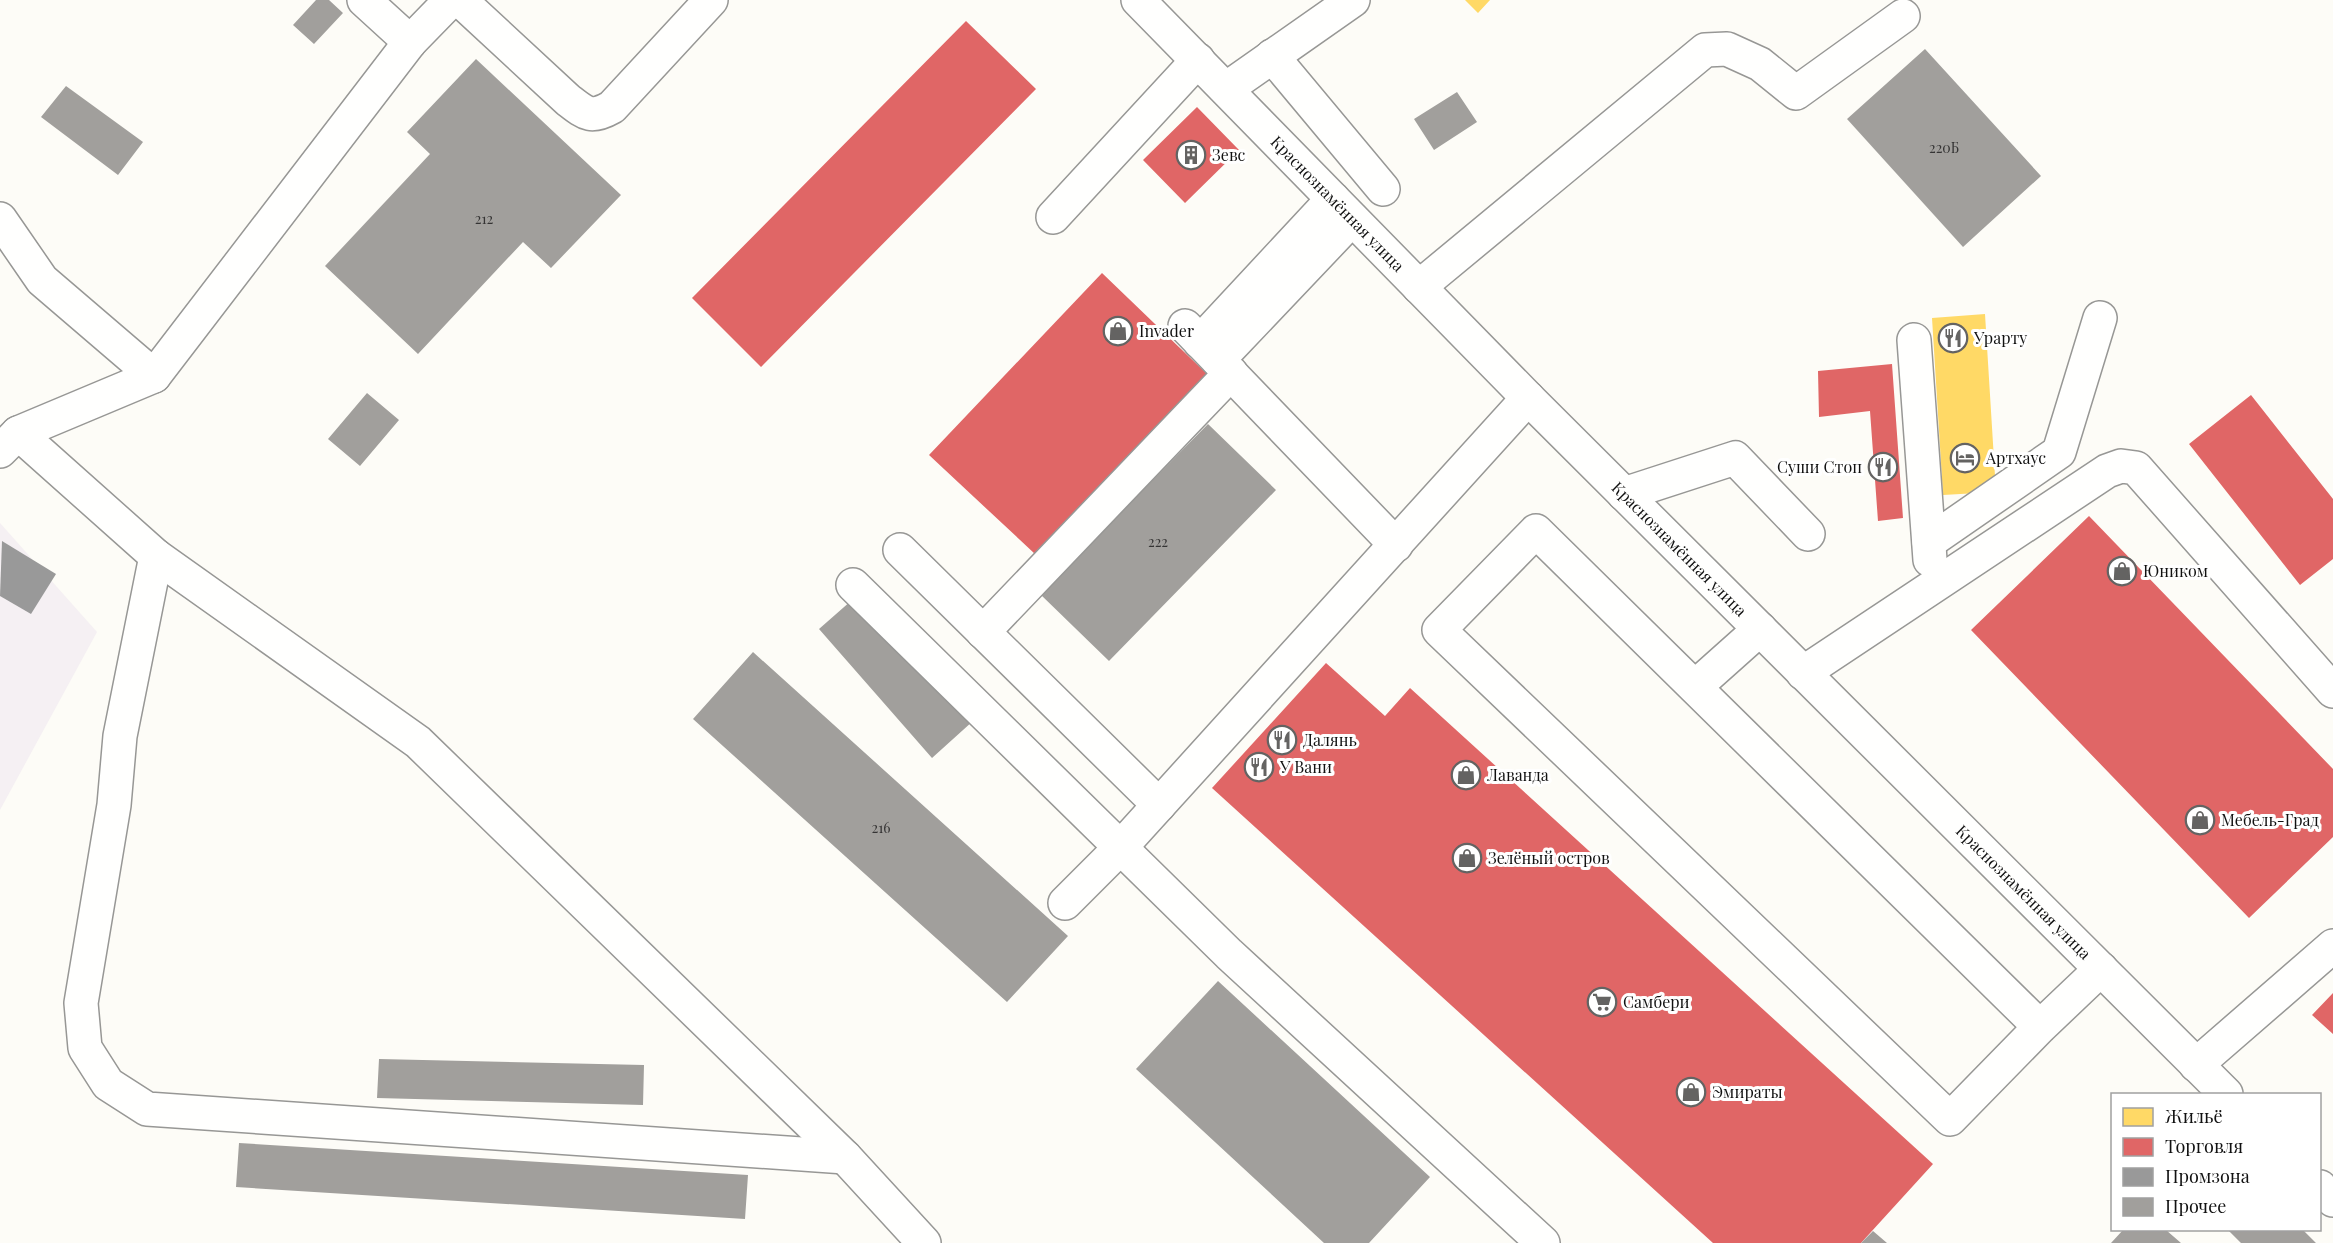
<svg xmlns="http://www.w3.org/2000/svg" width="2333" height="1243" viewBox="0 0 2333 1243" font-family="'Playfair Display',serif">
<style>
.industrial{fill:#f5f0f3}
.homes{fill:#ffd966}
.shops{fill:#e06666}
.industry{fill:#999}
.building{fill:#a19f9c}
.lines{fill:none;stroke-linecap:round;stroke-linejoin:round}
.minor-casing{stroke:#979795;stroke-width:36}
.minor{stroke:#fffffe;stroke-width:33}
.labels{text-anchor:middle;stroke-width:6;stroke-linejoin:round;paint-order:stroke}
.number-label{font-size:14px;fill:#353434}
.poi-label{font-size:16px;fill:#111;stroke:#fff;text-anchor:start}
.street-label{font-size:16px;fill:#111;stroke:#fff}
</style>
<rect width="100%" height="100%" fill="#fdfcf7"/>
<!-- industrial -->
<path class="industrial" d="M0 523 97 632 0 810Z"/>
<!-- homes -->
<path class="homes" d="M1465 0H1490L1478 13Z
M1985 314 1996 492 1943 495 1932 318Z"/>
<!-- shops -->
<path class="shops" d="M966 21 1036 89 761 367 692 298Z
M1197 107 1239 150 1185 203 1143 160Z
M1102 273 1207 374 1035 554 929 455Z
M1892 364 1903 518 1878 521 1870 411 1819 417 1818 371Z
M2251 395 2333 499V559L2300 585 2189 444Z
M2089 516 2333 769V837L2249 918 1971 630Z
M1326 663 1385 716 1410 688 1933 1164 1861 1243H1713L1212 788Z
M2333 993V1034L2312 1015Z"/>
<!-- industry -->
<path class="industry" d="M2 541 56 574 31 614 0 596Z"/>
<!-- building -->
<path class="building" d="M316 0H329L343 13 314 44 293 25Z
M1925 49 2041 176 1963 247 1847 119Z
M476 59 621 195 551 268 523 242 418 354 325 266 430 154 407 132Z
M66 86 143 142 118 175 41 117Z
M1457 92 1477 122 1434 150 1414 119Z
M367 393 399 420 360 466 328 439Z
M1208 424 1276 490 1109 661 1040 594Z
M860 593 973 721 932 758 819 629Z
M753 652 1068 936 1007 1002 693 719Z
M1218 981 1430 1177 1369 1243H1324L1136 1069Z
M379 1059 644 1065 643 1105 377 1098Z
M239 1143 748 1175 745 1219 236 1187Z
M2123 1230H2166L2181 1243H2111Z
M2228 1230H2303L2316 1243H2241Z
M1873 1231 1887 1243H1861Z"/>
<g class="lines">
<!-- minor casing -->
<g class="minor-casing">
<g id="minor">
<path d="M364 0 410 42"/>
<path d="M460 0 568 100C586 114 591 119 612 107L711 0"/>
<path id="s1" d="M1138 0 1528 398 2226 1094"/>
<path d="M1272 56 1383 189"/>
<path d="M1226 89 1353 0"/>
<path d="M1053 217 1198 60"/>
<path d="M0 219 42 280 154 376"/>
<path d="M1419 287 1705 50 1727 49 1760 64 1796 93 1903 16"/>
<path d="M1185 326 1396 545"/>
<path d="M1914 340 1930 560"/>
<path d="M1200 342 1333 199"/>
<path d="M1218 360 1352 219"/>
<path d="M18 433 156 556 120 736 114 805 81 1003 85 1048 108 1084 147 1109 845 1157"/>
<path d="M0 451 18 433 154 376 410 42 451 0"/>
<path d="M1624 494 1735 458 1808 534"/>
<path d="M1929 542 2059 452 2100 318"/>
<path d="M900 550 1159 805"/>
<path d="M156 556 418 742 845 1157 924 1243"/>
<path d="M853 585 1229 954 1543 1243"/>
<path d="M983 632 1231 373"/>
<path d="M1803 673 2107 471 2121 466 2136 468 2333 691"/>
<path d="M1695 687 1760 629"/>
<path d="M1065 903 1120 848 1528 398"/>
<path d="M2040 1027 1536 531 1439 630 1950 1119 2040 1027 2101 969"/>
<path d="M2196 1065 2333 946"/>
<path d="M2320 1187 2333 1200"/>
</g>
</g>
<!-- minor -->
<use href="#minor" class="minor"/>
</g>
<!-- icons -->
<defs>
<g id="building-ring" transform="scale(1.5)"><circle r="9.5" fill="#fff" stroke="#646362" stroke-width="1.5"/><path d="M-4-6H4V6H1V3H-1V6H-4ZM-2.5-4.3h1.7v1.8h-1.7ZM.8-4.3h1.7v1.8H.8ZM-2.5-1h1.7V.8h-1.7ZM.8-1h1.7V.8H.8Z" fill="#646362"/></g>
<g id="shop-ring" transform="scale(1.5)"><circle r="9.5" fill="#fff" stroke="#646362" stroke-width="1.5"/><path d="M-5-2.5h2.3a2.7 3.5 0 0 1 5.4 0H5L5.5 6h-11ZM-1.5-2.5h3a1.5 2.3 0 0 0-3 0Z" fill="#646362"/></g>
<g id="restaurant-ring" transform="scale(1.5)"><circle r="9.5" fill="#fff" stroke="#646362" stroke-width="1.5"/><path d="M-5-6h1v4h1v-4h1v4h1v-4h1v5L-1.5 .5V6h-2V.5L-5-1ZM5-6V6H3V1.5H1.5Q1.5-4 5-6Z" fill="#646362"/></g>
<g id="hotel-ring" transform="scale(1.5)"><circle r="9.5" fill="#fff" stroke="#646362" stroke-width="1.5"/><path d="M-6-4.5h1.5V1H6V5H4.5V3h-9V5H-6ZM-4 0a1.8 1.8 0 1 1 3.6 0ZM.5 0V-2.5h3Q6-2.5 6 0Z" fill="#646362"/></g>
<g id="supermarket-ring" transform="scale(1.5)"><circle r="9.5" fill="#fff" stroke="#646362" stroke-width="1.5"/><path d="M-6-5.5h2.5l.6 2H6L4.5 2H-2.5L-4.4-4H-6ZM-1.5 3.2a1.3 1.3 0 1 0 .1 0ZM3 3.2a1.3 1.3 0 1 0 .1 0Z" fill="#646362"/></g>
</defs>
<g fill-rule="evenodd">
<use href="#building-ring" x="1191" y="155"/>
<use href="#shop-ring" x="1118" y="331"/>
<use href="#restaurant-ring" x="1953" y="338"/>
<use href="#hotel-ring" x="1965" y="458"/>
<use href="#restaurant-ring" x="1883" y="467"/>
<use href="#shop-ring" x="2122" y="571"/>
<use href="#restaurant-ring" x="1282" y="740"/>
<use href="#restaurant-ring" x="1259" y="767"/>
<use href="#shop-ring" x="1466" y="775"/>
<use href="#shop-ring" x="2200" y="820"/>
<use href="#shop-ring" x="1467" y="858"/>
<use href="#supermarket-ring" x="1602" y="1002"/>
<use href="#shop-ring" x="1691" y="1092"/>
</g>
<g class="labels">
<!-- number labels -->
<g class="number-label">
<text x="1944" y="153">220Б</text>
<text x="484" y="224">212</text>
<text x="1158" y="547">222</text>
<text x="881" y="833">216</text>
</g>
<!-- poi labels -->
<g class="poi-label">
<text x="1212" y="161">Зевс</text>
<text x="1139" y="337">Invader</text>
<text x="1974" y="344">Урарту</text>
<text x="1986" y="464">Артхаус</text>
<text x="1862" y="473" text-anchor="end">Суши Стоп</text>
<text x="2143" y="577">Юником</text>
<text x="1303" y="746">Далянь</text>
<text x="1280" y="773">У Вани</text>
<text x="1487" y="781">Лаванда</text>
<text x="2221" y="826">Мебель-Град</text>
<text x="1488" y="864">Зелёный остров</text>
<text x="1623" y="1008">Самбери</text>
<text x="1712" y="1098">Эмираты</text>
</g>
<!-- street labels -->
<g class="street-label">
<text dy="6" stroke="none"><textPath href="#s1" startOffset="285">Краснознамённая улица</textPath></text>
<text dy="6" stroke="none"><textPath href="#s1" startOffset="771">Краснознамённая улица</textPath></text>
<text dy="6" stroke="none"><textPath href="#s1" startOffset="1257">Краснознамённая улица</textPath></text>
</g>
</g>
<!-- legend -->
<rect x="2111" y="1093" width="210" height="138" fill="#ffffff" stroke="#a0a0a0" stroke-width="1.5"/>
<rect x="2123" y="1108" width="30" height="18" fill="#ffd966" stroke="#a0a0a0" stroke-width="1.5"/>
<text x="2165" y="1123" font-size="18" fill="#111111">Жильё</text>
<rect x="2123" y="1138" width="30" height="18" fill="#e06666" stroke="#a0a0a0" stroke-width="1.5"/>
<text x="2165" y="1153" font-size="18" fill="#111111">Торговля</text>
<rect x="2123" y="1168" width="30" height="18" fill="#999999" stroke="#a0a0a0" stroke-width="1.5"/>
<text x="2165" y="1183" font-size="18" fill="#111111">Промзона</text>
<rect x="2123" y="1198" width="30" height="18" fill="#a19f9c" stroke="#a0a0a0" stroke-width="1.5"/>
<text x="2165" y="1213" font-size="18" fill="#111111">Прочее</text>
</svg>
